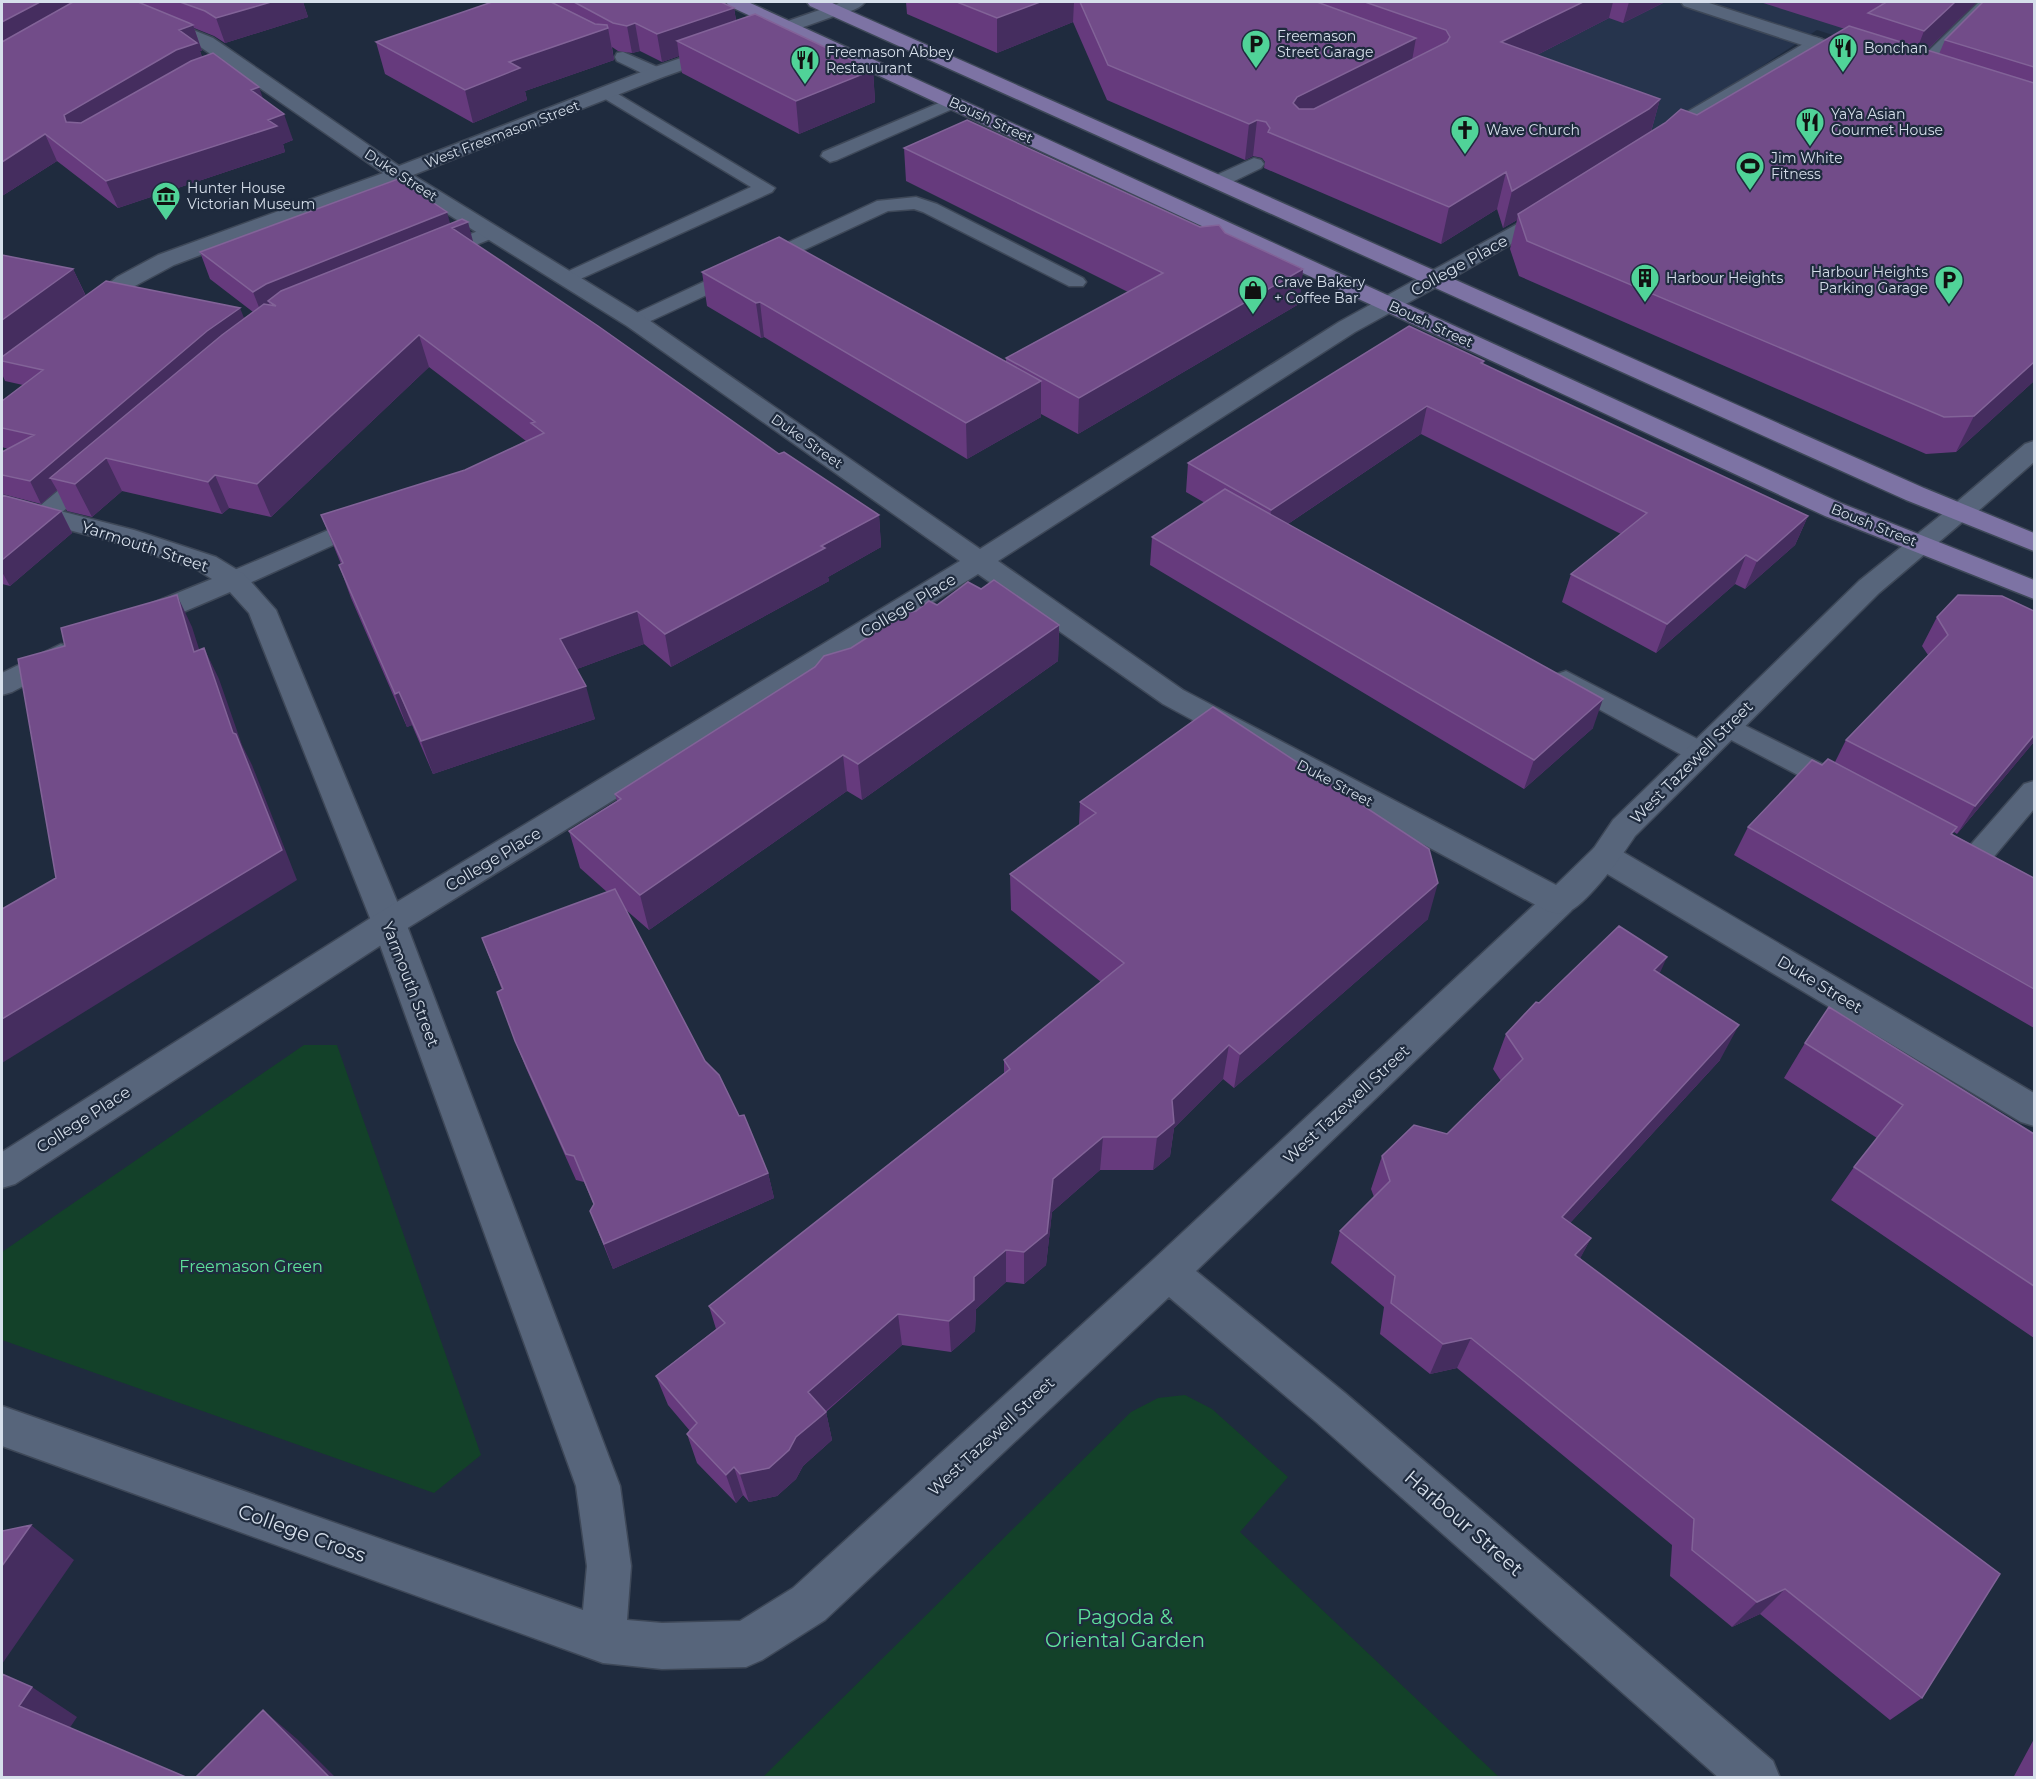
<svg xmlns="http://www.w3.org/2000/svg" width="2036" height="1779" viewBox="0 0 2036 1779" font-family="Montserrat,sans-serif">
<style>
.built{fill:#26344d}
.green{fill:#134129}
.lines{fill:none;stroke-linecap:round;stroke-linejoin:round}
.lane-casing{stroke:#3e4858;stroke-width:3}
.street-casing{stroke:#3e4858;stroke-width:3}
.secondary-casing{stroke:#3e4858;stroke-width:3}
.primary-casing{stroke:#3e4858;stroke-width:3}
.lane{fill:#57657b;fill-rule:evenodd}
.street{fill:#57657b;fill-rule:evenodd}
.secondary{fill:#57657b;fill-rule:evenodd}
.primary{fill:#7d73a4;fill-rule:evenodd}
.wall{fill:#663a7d}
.shaded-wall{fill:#452d5f}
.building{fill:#724c89;stroke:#826398;stroke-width:1.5}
.labels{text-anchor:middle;stroke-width:4.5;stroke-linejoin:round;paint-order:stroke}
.far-poi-label{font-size:14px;fill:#d6dfeb;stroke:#1f2b3e;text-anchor:start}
.far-street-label{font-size:14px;fill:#d6dfeb;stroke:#1f2b3e}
.street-label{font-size:16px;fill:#d6dfeb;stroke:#1f2b3e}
.park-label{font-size:16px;fill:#5fe19b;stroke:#1f2b3e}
.near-street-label{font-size:20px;fill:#d6dfeb;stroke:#1f2b3e}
.near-park-label{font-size:20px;fill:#5fe19b;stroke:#1f2b3e}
</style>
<rect width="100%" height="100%" fill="#1f2b3e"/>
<!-- built -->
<path class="built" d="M1462 2H1970L1911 60 1817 30 1653 138Z"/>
<!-- green -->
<path class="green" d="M304 1045H337L481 1455 434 1493 2 1340V1252Z
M1185 1395 1212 1409 1288 1477 1240 1532 1499 1777H763L1131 1412 1158 1398Z"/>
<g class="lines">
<!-- lane casing -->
<g class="lane-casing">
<path id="lane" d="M623 52 662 69 665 73 662 77H650L617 61 615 57 617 53Z
M608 88 775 188 772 192 567 285 560 283 557 279 560 275 751 187 602 97 599 93Z
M953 97 962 102 959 106 837 160 830 162 821 156 823 152Z
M916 197 937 204 1083 278 1086 282 1083 286H1069L923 212 914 209 888 211 642 325H628L624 321 628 317 877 201Z
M491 226 498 228 501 232 498 236 441 259H427L424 255 427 251Z
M92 467 100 469 104 474 100 479 53 520 44 522 35 520 32 515 35 510 84 469Z
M366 514 375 516 378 521 375 526 243 586 234 588 225 586 221 580 225 574Z
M1566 671 1711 746 1715 753 1711 760 1701 763 1691 760 1557 686 1553 680 1557 674Z
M1728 717 1852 779 1856 786 1852 793 1842 796 1832 793 1718 733 1714 726 1718 719Z
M2034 781V809L1986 866 1976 869 1966 866 1961 858 1966 850 2024 784Z"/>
</g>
<!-- street casing -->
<g class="street-casing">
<path id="street" d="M841 2H865C858 11 838 16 828 14L825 10Z
M1979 2H1998L1922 79H1908L1906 75 1908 71Z
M1815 37 1822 39 1824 43 1822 47 1677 134 1666 144H1652L1649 140 1663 126Z
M1254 158 1261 160 1264 164 1261 168 1224 186H1210L1207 182 1210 178Z
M397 168 404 170 407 174 404 178 174 265 133 287 93 317H77L73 312 117 277 158 255Z
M1552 205 1560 206 1563 211 1560 216 1442 284H1426L1423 279 1426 274Z
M2034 441V462L1969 519 1960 521 1951 519 1947 513 1951 507 2025 444Z
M2 496 134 530 216 557 244 574 276 610 406 923 620 1486 631 1566 627 1620 662 1623 740 1621 793 1588 1154 1259 1547 893 1559 889 1571 893 1576 902 1571 911 1196 1271 1345 1393 1773 1761 1780 1778H1719L1315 1421 1169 1297 825 1620 762 1660 746 1667 662 1669 603 1663 2 1446V1406L583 1610 587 1566 576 1486 372 923 249 613 230 592 148 627 138 629 128 627 124 620 128 613 212 579 196 569 114 542 2 512Z
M61 644 71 647 75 654 71 661 12 692 2 695V673Z
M1605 845 1616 848 2034 1093V1126L2021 1122 1594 866 1589 857 1594 848Z"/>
</g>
<!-- secondary casing -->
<g class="secondary-casing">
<path id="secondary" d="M1681 2H1706L1868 54 1870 58 1861 64 1854 62 1684 6Z
M834 5 843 10 840 14 663 77 413 175 643 316 980 549 1339 322 1426 274H1442L1445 279 1442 284 1355 332 998 561 1183 690 1556 885 1594 848 1613 820 1859 581 1951 507 1960 505 1969 507 1973 513 1879 593 1635 836C1622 856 1590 900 1570 911 1562 916 1555 913 1547 911L1163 704 978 574 401 932 15 1184 2 1188V1152L377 914 960 561 627 326 390 178 199 46 149 25 146 21 149 17H161L213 38 399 166 649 69Z"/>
</g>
<!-- primary casing -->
<g class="primary-casing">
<path id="primary" d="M726 2H748L1843 504 2034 580V599L1825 516 729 6Z
M807 2H830L1924 488 2034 533V551L1906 500 810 6Z"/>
</g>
<!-- lane -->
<use href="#lane" class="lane"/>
<!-- street -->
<use href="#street" class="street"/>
<!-- secondary -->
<use href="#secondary" class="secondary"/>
<!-- primary -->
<use href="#primary" class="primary"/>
</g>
<!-- wall -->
<path class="wall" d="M69 2 70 3 73 2H303L308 17 225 43 214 36 194 28 202 51H200L202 57 263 99 293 140 283 144 285 152 118 208 57 161 2 196Z
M492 2H727L723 3 734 8 736 20 873 70 875 102 799 134 682 73 679 56 662 62 640 51 632 53 618 51 612 47 614 60 525 91 527 100 473 123 385 74 376 42Z
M906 2H1665L1623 23 1609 18 1537 55 1660 99 1651 132 1697 115 1845 29 1760 2H1977L1927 50 1939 54 1945 40 2034 2V381L1956 452 1926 454 1519 276 1510 249 1517 220 1503 228 1497 209 1441 244 1264 168 1265 162 1262 158 1253 156 1245 160 1107 100 1073 22 997 53 907 14Z
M904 148 1225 233 1303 269 1299 304 1078 434 1041 414V417L967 459 764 337 761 338 707 306 702 272 1006 361V358L1128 292 906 181Z
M450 224 473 242 779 454 879 515 881 547 828 577 829 581 671 667 644 644 577 669 595 719 433 774 412 725 407 727 351 598 339 565 341 564 321 515 465 470 526 441 429 367 271 517 229 508 222 514 122 491 92 517 67 511 57 490 41 504 2 494V452L8 449 2 447V401L23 385 5 381 2 374V255L73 269 86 296 244 318 253 312 210 279 200 252Z
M1484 361 1483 365 1808 516 1795 545 1745 589 1735 584 1656 653 1562 602 1571 574 1621 534 1421 434 1288 524 1593 728 1524 789 1150 565 1152 537 1205 503 1186 492 1188 463Z
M2 495 61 511 72 533 10 586 2 584Z
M981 589 1059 625 1058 661 862 800 847 791 649 930 626 910 705 1061 768 1173 774 1198 613 1269 590 1211 594 1205 584 1182 576 1180 526 1068 515 1041 502 990 482 938 607 892 580 868 569 831 617 801 615 794 851 648 937 605Z
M2034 611V744L2033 743 1957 834 1954 832 1952 834 2034 878V1028L1734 855 1748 827 1835 762 1846 740 1928 655 1922 646 1937 617Z
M1080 802 1428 919 1234 1088 1223 1079 1174 1128 1170 1156 1153 1170H1100L1052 1212 1046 1265 1024 1284 1006 1282 976 1309 975 1331 951 1352 902 1345 826 1412 832 1440 803 1466 796 1479 777 1496 749 1502 743 1495 736 1503 697 1463 687 1434 690 1431 668 1405 656 1376 716 1329 709 1306 1004 1073V1060L1101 982 1011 910 1010 874 1079 825Z
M1659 974 1720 1060 1570 1223 1591 1238 1580 1258 1922 1698 1890 1720 1760 1614 1732 1627 1670 1576 1672 1545 1457 1368 1430 1374 1380 1334 1384 1307 1331 1263 1340 1231 1374 1197 1371 1189 1382 1156 1447 1134 1501 1081 1493 1069 1506 1034 1539 1003Z
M1805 1043 2034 1134V1338L1831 1200 1854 1167 1877 1138 1784 1078Z
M2034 1739V1778H2013Z"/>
<!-- shaded-wall -->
<path class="shaded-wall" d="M40 2H69L74 14 2 54V22Z
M271 2H303L308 17 225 43 216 18Z
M1040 2H1074L1073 22 997 53V18Z
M1583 2H1613L1609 18 1494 77 1501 42Z
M1629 2H1665L1623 23Z
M1955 2H1977L1911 65 1924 31Z
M734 8 738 35 677 41 679 56 662 62 657 34Z
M635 23 640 51 632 53 627 26Z
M193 25 202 51H200L206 68 75 141 64 115 179 30Z
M608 28 614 60 525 91 527 100 473 123 465 90 509 62Z
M1416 38 1410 72 1289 139 1293 103 1297 97Z
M873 70 875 102 799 134 796 101Z
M259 87 268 113 251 90Z
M1660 99 1650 135 1518 214 1517 220 1503 228 1512 191Z
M284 114 293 140 283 144 285 152 118 208 106 181Z
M1257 120 1253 156 1245 160 1249 124Z
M45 134 57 161 2 196V162Z
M1506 172 1497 209 1441 244 1449 207Z
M447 212 454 238 276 306 268 301 273 313 264 320 253 292 266 284Z
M468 222 476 253 452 228Z
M73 269 86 297 2 359V320Z
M1303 269 1299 304 1078 434 1079 398Z
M760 302 764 337 761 338 756 303Z
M240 308 249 330 50 478 57 490 41 504 30 481 207 331Z
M419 335 429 367 271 517 257 484Z
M2034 362V381L1956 452 1974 416Z
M1041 381V417L967 459 966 423Z
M1427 406 1421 434 1267 538 1271 510Z
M106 458 122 491 92 517 75 484Z
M215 475 229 508 222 514 208 482Z
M61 511 72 533 10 586 2 572V560Z
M879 515 881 547 828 577 829 581 671 667 665 634Z
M1808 516 1795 545 1745 589 1757 561Z
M1746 555 1735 584 1656 653 1667 624Z
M177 595 192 627 210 683 194 652Z
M637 611 644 644 569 672 560 639Z
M1059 625 1058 661 862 800 858 764Z
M204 648 219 679 242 745 252 765 297 880 2 1063V1019L233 733Z
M586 686 595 719 433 774 421 741Z
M399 692 412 725 407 727 395 694Z
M1603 699 1593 728 1524 789 1534 760Z
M2034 735V741L2033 743 1957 834 1975 806Z
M843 755 847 791 649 930 640 895Z
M1438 883 1428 919 1234 1088 1240 1054Z
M1667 957 1651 993 1654 970Z
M1739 1025 1720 1060 1546 1249 1562 1217Z
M1229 1045 1223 1079 1174 1128 1170 1156 1153 1170 1157 1137 1172 1100Z
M1103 1137 1100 1170 1052 1212 1046 1265 1024 1284V1252L1053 1179Z
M768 1173 774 1198 613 1269 604 1244Z
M1591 1238 1574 1270 1575 1255Z
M1006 1250V1282L976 1309 975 1331 951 1352 949 1321 974 1277Z
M898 1314 902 1345 821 1415 826 1412 832 1440 803 1466 796 1479 777 1496 749 1502 740 1474 808 1392Z
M1471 1338 1457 1368 1430 1374 1443 1344Z
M734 1467 743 1495 736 1503 726 1475Z
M31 1525 74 1560 2 1664V1566Z
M1785 1589 1760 1614 1732 1627 1757 1602Z
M32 1687 77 1717 65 1735 19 1706Z
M263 1710 297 1739 336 1778H330Z"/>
<!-- building -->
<path class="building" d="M2 2H40L2 22Z
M73 2H138L189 23 193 25 179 30 197 43 176 50 64 115 66 122 81 123 191 61 213 53 259 87 251 90 284 114 268 120 277 126 106 181 45 134 2 162V42Z
M180 2H271L216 18 205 11Z
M492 2H551L595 24 607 25 608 28 509 62 520 68 465 90 376 42Z
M574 2H721L734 8 657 34 635 23 627 26 613 23Z
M957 2H1040L997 18Z
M1080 2H1317L1416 38 1297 97 1293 103 1299 109H1314L1447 42 1450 37 1446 30 1365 2H1583L1501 42 1660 99 1649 109 1512 191 1506 172 1449 207 1268 132 1270 128 1266 122 1257 120 1249 124 1108 65Z
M1879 2H1955L1924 31 1868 13 1885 3Z
M1983 2H2034V67L1945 40Z
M755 14 873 70 796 101 677 41Z
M1849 26 2034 83V362L1974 416 1944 417 1527 241 1518 214 1665 123 1681 109 1697 115Z
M967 120 1200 227 1219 225 1225 233 1303 269 1079 398 1006 358 1163 273 904 148Z
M398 179 447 212 266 284 253 292 200 252Z
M462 219 468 222 452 228 598 326 779 454 784 452 879 515 821 546 825 548 665 634 637 611 560 639 586 686 421 741 399 692 395 694 339 565 343 563 321 515 465 470 544 433 531 423 535 422 419 335 257 484 215 475 208 482 106 458 75 484 50 478 222 335 264 304 276 306 268 301 281 291Z
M779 237 1041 381 966 423 760 302 756 303 702 272Z
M2 255 73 269 2 320Z
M106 281 240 308 207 331 30 481 2 475V452L34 435 2 428V401L43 370 2 361V357Z
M1409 326 1484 361 1481 363 1808 516 1757 561 1746 555 1667 624 1571 574 1647 513 1427 406 1271 510 1188 463Z
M1225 489 1603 699 1534 760 1152 537Z
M2 495 61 511 2 560Z
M994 580 1059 625 858 764 843 755 640 895 569 831 621 799 615 794 815 667 824 656 851 648 887 625 892 616 916 611 929 601 937 605 968 582 981 589Z
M177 595 194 652 204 648 233 733 236 734 282 850 2 1019V909L56 878 18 659 65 646 61 628Z
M1958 595 2002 596 2034 611V735L1975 806 1846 740 1948 635 1937 617Z
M1213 707 1429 849 1438 883 1240 1054 1229 1045 1172 1100 1174 1123 1157 1137H1103L1053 1179 1047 1233 1024 1252 1006 1250 974 1277V1300L949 1321 898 1314 808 1392 826 1412 796 1437 789 1450 769 1468 740 1474 734 1467 726 1475 687 1434 697 1423 656 1376 725 1323 709 1306 1010 1069 1004 1060 1124 963 1010 874 1096 813 1080 802Z
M1828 759 1957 827 1951 834 2034 878V989L1748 827 1812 760 1822 765Z
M615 889 705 1061 719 1075 739 1116 744 1115 768 1173 604 1244 590 1211 594 1204 574 1156 566 1154 515 1041 497 992 503 989 482 938Z
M1619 926 1667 957 1654 970 1739 1025 1562 1217 1591 1238 1575 1255 2000 1574 1922 1698 1785 1589 1757 1602 1692 1550 1694 1519 1471 1338 1443 1344 1391 1303 1395 1276 1340 1231 1390 1181 1382 1156 1414 1125 1447 1134 1523 1059 1506 1034 1536 1002 1539 1003Z
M1829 1007 2034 1134V1286L1854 1167 1903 1105 1805 1043Z
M31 1525 2 1566V1531Z
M2 1674 32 1687 19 1706 188 1778H2Z
M263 1710 330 1778H195Z"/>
<!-- icons -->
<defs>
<g id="parking-pin" transform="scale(1.5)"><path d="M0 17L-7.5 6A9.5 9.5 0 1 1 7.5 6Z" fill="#50d398" stroke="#1f2b3e"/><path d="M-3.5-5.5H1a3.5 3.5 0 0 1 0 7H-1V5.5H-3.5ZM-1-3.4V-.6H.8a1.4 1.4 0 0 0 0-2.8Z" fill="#111"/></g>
<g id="restaurant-pin" transform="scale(1.5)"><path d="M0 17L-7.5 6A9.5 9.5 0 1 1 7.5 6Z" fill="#50d398" stroke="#1f2b3e"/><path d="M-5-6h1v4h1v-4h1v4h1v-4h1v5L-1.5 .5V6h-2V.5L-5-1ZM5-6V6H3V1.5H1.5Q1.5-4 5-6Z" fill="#111"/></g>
<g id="church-pin" transform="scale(1.5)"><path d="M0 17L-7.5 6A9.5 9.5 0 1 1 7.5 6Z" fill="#50d398" stroke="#1f2b3e"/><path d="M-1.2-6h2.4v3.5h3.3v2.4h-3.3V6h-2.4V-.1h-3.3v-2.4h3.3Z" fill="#111"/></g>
<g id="stadium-pin" transform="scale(1.5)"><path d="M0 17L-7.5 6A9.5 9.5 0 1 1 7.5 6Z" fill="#50d398" stroke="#1f2b3e"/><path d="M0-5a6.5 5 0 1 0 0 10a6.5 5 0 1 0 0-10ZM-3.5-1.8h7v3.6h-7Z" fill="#111"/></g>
<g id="museum-pin" transform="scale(1.5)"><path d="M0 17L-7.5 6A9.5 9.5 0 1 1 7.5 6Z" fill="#50d398" stroke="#1f2b3e"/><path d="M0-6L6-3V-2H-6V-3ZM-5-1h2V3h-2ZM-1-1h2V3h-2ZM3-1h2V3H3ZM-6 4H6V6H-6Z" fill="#111"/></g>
<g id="building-pin" transform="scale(1.5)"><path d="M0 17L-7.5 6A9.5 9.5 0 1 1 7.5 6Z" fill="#50d398" stroke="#1f2b3e"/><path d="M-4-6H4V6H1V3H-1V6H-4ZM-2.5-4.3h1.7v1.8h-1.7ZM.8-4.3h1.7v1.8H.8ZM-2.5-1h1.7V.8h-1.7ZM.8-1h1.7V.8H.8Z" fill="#111"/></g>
<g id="shop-pin" transform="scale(1.5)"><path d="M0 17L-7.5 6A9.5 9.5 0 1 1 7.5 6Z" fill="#50d398" stroke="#1f2b3e"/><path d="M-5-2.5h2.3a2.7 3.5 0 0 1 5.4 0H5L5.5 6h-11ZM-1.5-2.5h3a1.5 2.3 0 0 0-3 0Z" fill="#111"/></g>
</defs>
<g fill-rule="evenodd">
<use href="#parking-pin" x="1256" y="44"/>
<use href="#restaurant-pin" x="1843" y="48"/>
<use href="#restaurant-pin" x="805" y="60"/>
<use href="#restaurant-pin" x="1810" y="122"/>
<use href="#church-pin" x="1465" y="130"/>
<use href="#stadium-pin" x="1750" y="166"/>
<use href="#museum-pin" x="166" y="196"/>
<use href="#building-pin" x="1645" y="278"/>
<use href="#parking-pin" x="1949" y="280"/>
<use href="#shop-pin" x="1253" y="290"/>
</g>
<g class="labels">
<!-- far-poi labels -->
<g class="far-poi-label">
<text x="1277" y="41">Freemason<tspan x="1277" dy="16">Street Garage</tspan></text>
<text x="1864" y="53">Bonchan</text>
<text x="826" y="57">Freemason Abbey<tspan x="826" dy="16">Restauurant</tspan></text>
<text x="1831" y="119">YaYa Asian<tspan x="1831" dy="16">Gourmet House</tspan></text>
<text x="1486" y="135">Wave Church</text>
<text x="1771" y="163">Jim White<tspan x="1771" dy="16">Fitness</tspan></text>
<text x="187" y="193">Hunter House<tspan x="187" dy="16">Victorian Museum</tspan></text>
<text x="1928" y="277" text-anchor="end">Harbour Heights<tspan x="1928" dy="16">Parking Garage</tspan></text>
<text x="1666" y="283">Harbour Heights</text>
<text x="1274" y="287">Crave Bakery<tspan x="1274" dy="16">+ Coffee Bar</tspan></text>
</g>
<!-- far-street labels -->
<g class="far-street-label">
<text transform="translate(991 120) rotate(25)" y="5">Boush Street</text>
<text transform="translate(502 134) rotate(-21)" y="5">West Freemason Street</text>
<text transform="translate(401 175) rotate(33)" y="5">Duke Street</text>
<text transform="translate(1431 324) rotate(25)" y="5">Boush Street</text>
<text transform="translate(807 441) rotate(35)" y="5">Duke Street</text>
<text transform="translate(1874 525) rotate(22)" y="5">Boush Street</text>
<text transform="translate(1335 783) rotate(28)" y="5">Duke Street</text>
</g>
<!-- street labels -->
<g class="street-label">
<text transform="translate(1459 265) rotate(-29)" y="6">College Place</text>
<text transform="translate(145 546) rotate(18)" y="6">Yarmouth Street</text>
<text transform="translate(908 605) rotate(-31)" y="6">College Place</text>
<text transform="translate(1691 762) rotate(-45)" y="6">West Tazewell Street</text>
<text transform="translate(493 859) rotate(-31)" y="6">College Place</text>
<text transform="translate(411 984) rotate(69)" y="6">Yarmouth Street</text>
<text transform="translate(1820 984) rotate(31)" y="6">Duke Street</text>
<text transform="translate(1346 1104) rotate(-43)" y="6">West Tazewell Street</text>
<text transform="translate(83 1119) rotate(-33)" y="6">College Place</text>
<text transform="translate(991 1436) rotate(-43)" y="6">West Tazewell Street</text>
</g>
<!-- park labels -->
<g class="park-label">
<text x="251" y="1272">Freemason Green</text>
</g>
<!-- near-street labels -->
<g class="near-street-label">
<text transform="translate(1464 1523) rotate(41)" y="7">Harbour Street</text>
<text transform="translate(302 1533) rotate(20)" y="7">College Cross</text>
</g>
<!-- near-park labels -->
<g class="near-park-label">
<text x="1125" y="1624">Pagoda &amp;<tspan x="1125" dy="23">Oriental Garden</tspan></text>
</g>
</g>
<!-- border -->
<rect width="2036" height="1779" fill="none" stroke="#d6dfeb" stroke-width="6"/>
</svg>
